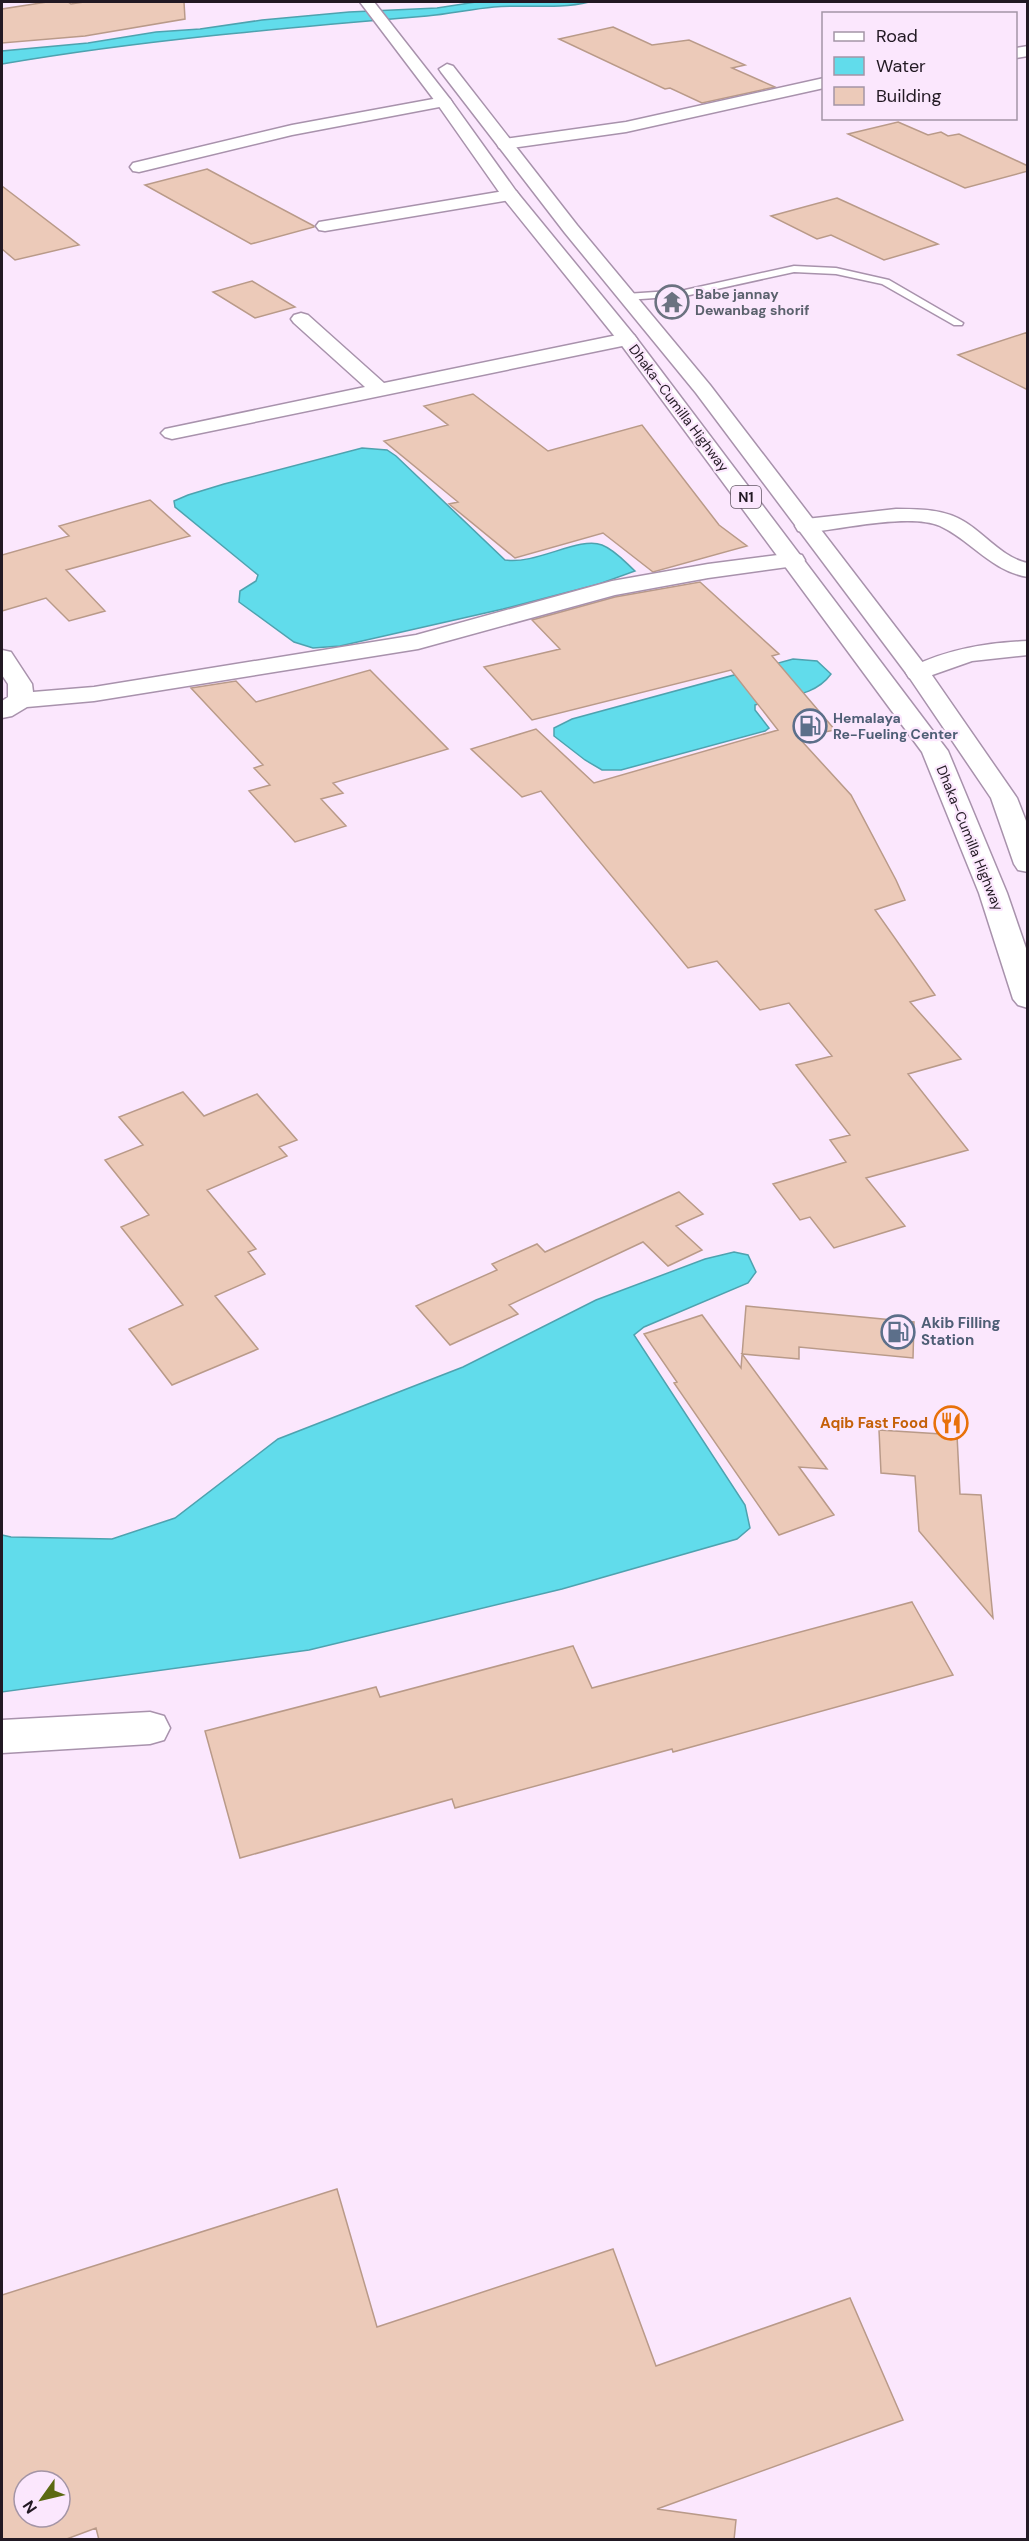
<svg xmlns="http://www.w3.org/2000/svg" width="1029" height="2541" viewBox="0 0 1029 2541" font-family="'DM Sans',sans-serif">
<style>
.water{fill:#61dceb;stroke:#4ea2af;stroke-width:1.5}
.building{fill:#eccab9;stroke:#b99a89;stroke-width:1.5;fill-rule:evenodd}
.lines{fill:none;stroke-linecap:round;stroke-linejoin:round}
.lane-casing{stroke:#a892ac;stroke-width:3}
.street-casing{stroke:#a892ac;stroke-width:3}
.highway-casing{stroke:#a892ac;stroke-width:3}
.lane{fill:#fff;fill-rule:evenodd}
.street{fill:#fff;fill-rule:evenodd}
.highway{fill:#fff;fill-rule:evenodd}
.labels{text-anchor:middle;stroke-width:4.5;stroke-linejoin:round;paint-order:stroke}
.far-worship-label{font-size:14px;font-weight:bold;fill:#5b616d;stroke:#fbe7fd;text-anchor:start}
.far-street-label{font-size:14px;fill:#221923;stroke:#fbe7fd}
.shield{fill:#fbe7fd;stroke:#635764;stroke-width:1.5}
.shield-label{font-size:14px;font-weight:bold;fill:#221923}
.far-service-label{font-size:14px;font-weight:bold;fill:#4e5e75;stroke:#fbe7fd;text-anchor:start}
.service-label{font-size:15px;font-weight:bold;fill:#4e5e75;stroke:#fbe7fd;text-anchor:start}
.food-label{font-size:15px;font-weight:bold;fill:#c56008;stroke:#fbe7fd;text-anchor:end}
</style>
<rect width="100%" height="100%" fill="#fbe7fd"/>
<!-- water -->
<path class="water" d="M476 2H589C557 10 527 4 494 7 472 9 449 14 427 16 284 28 142 40 2 64V51L88 43 156 32 200 29 262 20 349 12 437 8Z
M362 448 387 450 396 456 505 560C536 565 579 536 602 545 615 550 625 562 635 571L599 584 503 609 340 646 313 648 294 642 239 602 240 591 256 581 258 575 175 507 174 501 188 495 224 484Z
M793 659 817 661 831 674C813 699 781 695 755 705V710L769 728 765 731 621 770H602L585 760 554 736V728L572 719Z
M734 1252 748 1255 756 1272 748 1283 644 1327 634 1335 745 1505 750 1528 737 1539 562 1589 309 1650 2 1692V1535L11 1537 112 1539 175 1518 278 1439 463 1367 596 1300 705 1259Z"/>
<!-- building -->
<path class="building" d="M47 2H68L71 4 84 2H184L185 19 85 36 2 43V9Z
M613 27 652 45 689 40 745 65 732 68 775 87 702 103 670 88 665 89 559 39Z
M898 122 928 135 941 132 948 136 959 134 1028 166V171L965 188 848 134Z
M207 169 314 226V227L251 244 145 185Z
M2 186 79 245 15 260 2 249Z
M837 198 938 244 884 260 831 235 817 239 771 216Z
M252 281 295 307 255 318 213 292Z
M1028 332V390L958 355Z
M473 394 548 451 642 425 719 525 747 546 653 572 603 533 515 558 449 504 458 502 384 441 448 425 424 406Z
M150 500 190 536 66 570 105 611 69 621 46 598 2 611V555L69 536 59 526Z
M700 582 779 654 772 656 835 730 798 737 851 795 896 880 905 900 875 910 935 995 910 1002 961 1059 908 1074 968 1150 866 1178 905 1226 834 1248 810 1217 800 1220 773 1184 846 1162 830 1140 850 1135 796 1065 832 1056 789 1003 760 1010 717 961 688 968 541 791 522 797 471 749 536 729 594 783 778 730 731 670 532 720 484 667 560 649 532 620 615 597Z
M370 670 448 749 333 783 343 793 321 799 346 826 295 842 249 791 270 785 254 768 263 765 191 688 236 681 256 702Z
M183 1092 204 1116 257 1094 297 1140 279 1147 287 1156 207 1190 256 1249 248 1252 265 1274 215 1296 258 1349 172 1385 129 1329 183 1305 121 1227 149 1215 105 1160 143 1145 119 1117Z
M679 1192 703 1214 676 1226 702 1250 668 1266 643 1242 509 1305 518 1314 450 1345 416 1306 497 1270 492 1264 537 1244 545 1252Z
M746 1306 914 1322 913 1358 799 1347V1359L742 1354 827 1469 799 1467 834 1515 779 1535 674 1383 677 1382 644 1334 702 1315 741 1368Z
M879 1430 957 1435 960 1494 981 1495 993 1618 919 1531 915 1476 881 1473Z
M912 1602 953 1675 673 1752 672 1749 455 1808 452 1799 240 1858 205 1731 376 1687 380 1697 573 1646 592 1688Z
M337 2189 377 2327 613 2249 656 2366 850 2298 903 2420 657 2509 736 2520 734 2540H99L96 2528 64 2540H2V2295ZM24 2481H60V2517H24Z"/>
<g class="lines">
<!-- lane casing -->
<g class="lane-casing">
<path id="lane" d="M794 266 836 268 889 280 963 323 962 325H954L882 284 836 274 794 272 685 296 626 300 621 297 626 294 685 290Z"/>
</g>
<!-- street casing -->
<g class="street-casing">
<path id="street" d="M1028 46V56L1016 58V48Z
M824 78V88L626 132 505 149 499 148 497 144 499 140 505 139 626 122Z
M444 97 450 99 452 102 450 105 292 135 139 172 133 171 130 167 133 163 292 125Z
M510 190 516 191 519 195 516 199 325 231 319 230 316 226 319 222 325 221Z
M301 313 308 315 384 383 627 333 634 335 637 339 634 343 627 345 172 439 165 437 161 433 165 429 365 387 294 323 291 319 294 315Z
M896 509C920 509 945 509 965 522 985 534 1004 559 1028 563V577C991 571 972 541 940 526 911 513 839 529 806 533L798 531 795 526 798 521 806 519Z
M794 553 802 555 805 560 802 565 708 578 615 595 418 649 94 701 27 707 12 716 2 718V701L8 697V684L2 675V650L11 652 32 684 33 692 94 687 416 635 612 581 708 564Z
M1028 641V655L972 661 918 680 909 678 906 673 909 668C948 649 985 643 1028 641Z
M150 1712 164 1716 170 1728 164 1740 150 1744 2 1753V1720Z"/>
</g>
<!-- highway casing -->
<g class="highway-casing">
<path id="highway" d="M360 2H374L450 99 516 191 634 335 948 751 1007 893 1028 954V1008L1018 1005 1013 999 979 893 922 752 620 343 504 199 438 105Z
M447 64 453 66 577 225 710 385 927 668 1017 798 1028 826V872L1018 870 1014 864 991 798 909 677 696 393 565 233 441 72 439 69Z"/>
</g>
<!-- lane -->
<use href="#lane" class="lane"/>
<!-- street -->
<use href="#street" class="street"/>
<!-- highway -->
<use href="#highway" class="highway"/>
</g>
<!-- icons -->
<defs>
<g id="temple-ring" transform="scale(1.725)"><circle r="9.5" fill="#fbe7fd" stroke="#6b7280" stroke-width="1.5"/><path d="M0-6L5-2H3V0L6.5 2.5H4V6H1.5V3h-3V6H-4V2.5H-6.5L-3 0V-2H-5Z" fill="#6b7280"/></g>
<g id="fuel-ring" transform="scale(1.725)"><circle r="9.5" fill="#fbe7fd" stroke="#5c6f8a" stroke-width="1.5"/><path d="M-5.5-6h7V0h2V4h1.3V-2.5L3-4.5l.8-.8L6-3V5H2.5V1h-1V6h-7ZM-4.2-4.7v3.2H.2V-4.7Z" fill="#5c6f8a"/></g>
<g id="restaurant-ring" transform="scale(1.725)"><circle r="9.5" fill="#fbe7fd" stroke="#e8710a" stroke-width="1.5"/><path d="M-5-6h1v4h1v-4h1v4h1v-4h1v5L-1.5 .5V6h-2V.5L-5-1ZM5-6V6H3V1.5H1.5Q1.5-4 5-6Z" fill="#e8710a"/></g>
</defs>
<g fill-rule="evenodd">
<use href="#temple-ring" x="672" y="302"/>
<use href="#fuel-ring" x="810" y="726"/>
<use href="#fuel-ring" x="898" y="1332"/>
<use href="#restaurant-ring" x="951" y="1423"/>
</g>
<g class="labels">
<!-- far-worship labels -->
<g class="far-worship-label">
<text x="695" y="299">Babe jannay<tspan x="695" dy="16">Dewanbag shorif</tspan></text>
</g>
<!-- far-street labels -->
<g class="far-street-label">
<text transform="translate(679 408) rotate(53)" y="5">Dhaka–Cumilla Highway</text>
<text transform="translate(970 838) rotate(68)" y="5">Dhaka–Cumilla Highway</text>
</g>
<!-- shield labels -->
<rect class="shield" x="731" y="486" width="30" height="22" rx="4.5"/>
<g class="shield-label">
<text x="746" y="502">N1</text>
</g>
<!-- far-service labels -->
<g class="far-service-label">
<text x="833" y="723">Hemalaya<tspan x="833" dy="16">Re-Fueling Center</tspan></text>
</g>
<!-- service labels -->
<g class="service-label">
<text x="921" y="1328">Akib Filling<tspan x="921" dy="17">Station</tspan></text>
</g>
<!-- food labels -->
<g class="food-label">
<text x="928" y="1428">Aqib Fast Food</text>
</g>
</g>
<!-- border -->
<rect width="1029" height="2541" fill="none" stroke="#221923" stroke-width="6"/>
<!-- legend -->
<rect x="822" y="12" width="195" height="108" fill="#fbe7fd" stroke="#a495a6" stroke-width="1.5"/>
<rect x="834" y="32" width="30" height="9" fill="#ffffff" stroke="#a495a6" stroke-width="1.5"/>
<text x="876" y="42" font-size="18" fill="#221923">Road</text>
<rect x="834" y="57" width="30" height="18" fill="#61dceb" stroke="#a495a6" stroke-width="1.5"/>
<text x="876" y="72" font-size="18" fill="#221923">Water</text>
<rect x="834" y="87" width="30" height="18" fill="#eccab9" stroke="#a495a6" stroke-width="1.5"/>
<text x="876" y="102" font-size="18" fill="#221923">Building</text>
<!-- north arrow -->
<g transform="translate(42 2499) rotate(236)"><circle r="28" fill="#fbe7fd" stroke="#a495a6" stroke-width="1.5"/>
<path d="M0-4.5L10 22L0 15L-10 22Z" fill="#5b6912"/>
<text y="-9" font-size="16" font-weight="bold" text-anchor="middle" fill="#221923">N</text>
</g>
</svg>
